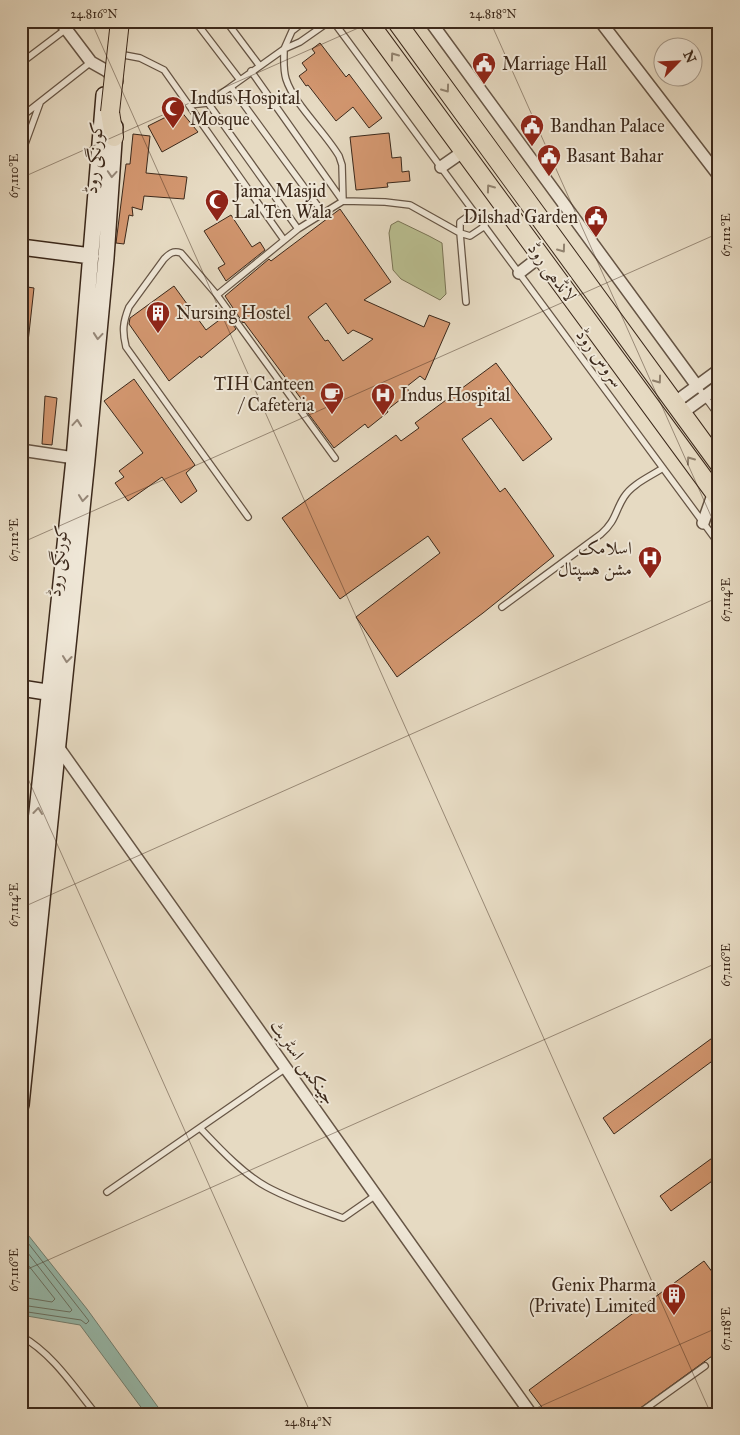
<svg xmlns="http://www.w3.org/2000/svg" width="740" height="1435" viewBox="0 0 740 1435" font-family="'IM FELL Great Primer',Amiri,serif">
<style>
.green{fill:#b9be90;stroke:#7a7456}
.water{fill:#97bbad;stroke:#738173}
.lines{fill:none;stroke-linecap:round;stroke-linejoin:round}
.shore{stroke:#6a7264;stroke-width:1}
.building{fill:#d39770;stroke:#3c291b;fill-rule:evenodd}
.lane-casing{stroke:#665545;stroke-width:8}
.street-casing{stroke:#665545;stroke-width:14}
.secondary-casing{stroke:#3c291b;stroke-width:18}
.primary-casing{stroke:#3c291b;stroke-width:20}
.lane{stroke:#efe7d7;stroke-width:5.5}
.street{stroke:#efe7d7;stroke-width:11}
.secondary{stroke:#efe7d7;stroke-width:15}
.primary{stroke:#e6dac2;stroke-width:18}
.primary-bridge-casing{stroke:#3c291b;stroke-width:20;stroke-linecap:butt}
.primary-bridge{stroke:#e6dac2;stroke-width:18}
.oneway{stroke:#91826e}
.oneway2{stroke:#968879}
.ticks{fill:none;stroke:#3c291b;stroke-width:1;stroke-opacity:0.45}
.labels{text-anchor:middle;stroke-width:4;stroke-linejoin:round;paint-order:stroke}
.poi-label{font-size:18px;fill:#3c291b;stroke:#efe7d7;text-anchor:start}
.street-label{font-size:18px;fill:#3c291b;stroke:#efe7d7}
.neatline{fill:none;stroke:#3c291b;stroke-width:2}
.ticks-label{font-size:12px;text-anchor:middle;fill:#3c291b}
</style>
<rect width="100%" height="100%" fill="#e6dac2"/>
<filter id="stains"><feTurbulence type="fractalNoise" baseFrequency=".004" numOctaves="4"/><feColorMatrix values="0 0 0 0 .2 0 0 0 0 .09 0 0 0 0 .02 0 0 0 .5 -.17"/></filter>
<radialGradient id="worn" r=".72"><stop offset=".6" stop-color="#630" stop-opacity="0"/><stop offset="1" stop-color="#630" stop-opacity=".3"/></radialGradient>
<!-- green -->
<path class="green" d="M398 221 429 236 442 243 446 294 440 300 401 279 393 270 389 233 391 225Z"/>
<!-- water -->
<path class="water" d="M21 1226 87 1309 163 1414H146L80 1325 21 1315Z"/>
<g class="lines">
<!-- shore -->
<path class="shore" d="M21 1234 89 1321 86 1324 81 1320 21 1311
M21 1244 72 1310 70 1312 21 1305
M21 1256 55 1299 52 1302 21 1297"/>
</g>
<!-- building -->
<path class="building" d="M320 43 346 77 349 74 382 118 369 128 353 107 336 121 308 85 306 86 299 76 307 70 302 63 315 53 312 49Z
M180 110 198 132 162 152 148 126Z
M389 133 392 158 401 157 402 172 409 171 410 181 387 183 388 187 356 190 350 137Z
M133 134 150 136 146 173 187 177 184 199 144 196 142 210 132 207 133 216 129 215 124 244 116 243 126 164H130Z
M340 209 391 282 364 300 424 327 429 315 450 323 425 380 420 376 406 387 410 392 387 410 388 412 368 428 365 424 334 448 305 409 308 408 244 322 243 323 225 296 269 259 271 261ZM326 303 348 334 353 330 373 339 343 361 328 340 325 341 308 317Z
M231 215 252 247 260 242 265 250 226 281 218 268 225 264 204 231Z
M21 286 34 288 27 351H21Z
M174 286 206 330 226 315 236 329 201 358 200 356 169 381 129 324 130 318Z
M496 363 552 439 523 461 491 418 462 439 500 492 505 488 554 556 483 613 397 677 356 617 440 553 428 536 340 599 282 518 396 435 401 441 419 428 415 423Z
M134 379 195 465 186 473 197 491 181 503 162 477 128 501 115 483 124 477 119 471 143 453 104 401Z
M45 396 57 398 52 445 42 444Z
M719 1033V1056L614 1134 603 1118Z
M719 1153V1176L671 1211 660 1196Z
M704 1261 719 1281V1351L632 1414H547L529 1390Z"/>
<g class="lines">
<!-- lane casing -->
<g class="lane-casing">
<path id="lane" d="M195 21 240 80
M226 21 259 65
M333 21 719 544
M284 49 300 42 330 21
M284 49 292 31 305 21
M124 55 140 58 164 70 284 240
M21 63 66 29
M251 71 342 200
M231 87 323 213
M208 103 298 229
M189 105 208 103 284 49C284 59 283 69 286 79 294 104 325 132 339 156L342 165 343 201
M21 117 91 62
M21 155 40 103
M217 295 335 458
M466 302 460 233 470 236 485 226
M697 386 719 416
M248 517 126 347C122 331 123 322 129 307L164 259C169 254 173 250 181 253L217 295 298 229 343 201 385 202 410 205 460 233V222L474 212
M502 607 601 534C616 521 615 511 624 497 632 484 651 476 663 468
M200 1128C219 1148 243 1174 267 1187 291 1200 318 1209 343 1218L376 1195
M107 1192 286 1068
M21 1336C52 1353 74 1387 96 1414
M638 1414 705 1366"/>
</g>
<!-- street casing -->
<g class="street-casing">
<path id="street" d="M60 21 91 62 107 71 117 81
M430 21 697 386
M600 21 719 176
M441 167 464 151
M519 273 541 256
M674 403 719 370
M682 413 719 386
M21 450 81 459
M703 523 714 492
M56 744 531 1414"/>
</g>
<!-- secondary casing -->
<g class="secondary-casing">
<path id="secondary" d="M21 247 91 256
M21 688 59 694
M21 964 74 459 104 95
M21 1105 87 460 106 258 115 127"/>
</g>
<!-- primary casing -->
<g class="primary-casing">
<path id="primary" d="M368 21 719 499
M396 21 719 464
M110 112 114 137"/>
</g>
<!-- lane -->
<use href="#lane" class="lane"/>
<!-- street -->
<use href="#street" class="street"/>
<!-- secondary -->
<use href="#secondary" class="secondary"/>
<!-- primary -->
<use href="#primary" class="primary"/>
<!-- primary-bridge casing -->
<g class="primary-bridge-casing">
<path id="primary-bridge" d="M110 112 120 21"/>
</g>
<!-- primary-bridge -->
<use href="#primary-bridge" class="primary-bridge"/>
</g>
<!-- one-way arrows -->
<defs><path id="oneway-chevron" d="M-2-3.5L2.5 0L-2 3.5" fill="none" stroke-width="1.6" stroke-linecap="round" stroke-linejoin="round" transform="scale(1.25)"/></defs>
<g class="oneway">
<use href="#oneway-chevron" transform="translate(394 56) rotate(-126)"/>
<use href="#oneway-chevron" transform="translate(446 89) rotate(54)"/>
<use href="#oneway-chevron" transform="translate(490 188) rotate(-126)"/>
<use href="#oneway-chevron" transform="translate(562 249) rotate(54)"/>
<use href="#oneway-chevron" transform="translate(658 380) rotate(54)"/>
<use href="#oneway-chevron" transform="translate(690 460) rotate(-126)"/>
</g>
<g class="oneway2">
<use href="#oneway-chevron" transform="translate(112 174) rotate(94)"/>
<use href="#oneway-chevron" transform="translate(98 336) rotate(95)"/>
<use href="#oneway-chevron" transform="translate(77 423) rotate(-85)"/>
<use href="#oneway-chevron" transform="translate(83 498) rotate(96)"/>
<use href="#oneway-chevron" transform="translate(67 659) rotate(96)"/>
<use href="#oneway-chevron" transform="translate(38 811) rotate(-84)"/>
</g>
<!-- ticks -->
<path class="ticks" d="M91 21 711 1414M490 21 719 534M21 178 374 21M21 543 719 233M21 763 311 1414M21 908 719 597M21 1272 719 962M523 1414 719 1327"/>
<!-- icons -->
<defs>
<g id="civic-pin" transform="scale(1.25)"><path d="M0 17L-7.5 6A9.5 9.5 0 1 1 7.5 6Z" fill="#8f2418" stroke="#efe7d7"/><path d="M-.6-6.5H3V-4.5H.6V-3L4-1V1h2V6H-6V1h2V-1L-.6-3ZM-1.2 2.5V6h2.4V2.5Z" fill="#fff"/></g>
<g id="mosque-pin" transform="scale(1.25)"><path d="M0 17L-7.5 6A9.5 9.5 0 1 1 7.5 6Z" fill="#8f2418" stroke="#efe7d7"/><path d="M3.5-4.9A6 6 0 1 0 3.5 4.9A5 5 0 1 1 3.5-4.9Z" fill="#fff"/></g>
<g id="building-pin" transform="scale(1.25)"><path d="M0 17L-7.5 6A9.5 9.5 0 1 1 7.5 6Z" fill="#8f2418" stroke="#efe7d7"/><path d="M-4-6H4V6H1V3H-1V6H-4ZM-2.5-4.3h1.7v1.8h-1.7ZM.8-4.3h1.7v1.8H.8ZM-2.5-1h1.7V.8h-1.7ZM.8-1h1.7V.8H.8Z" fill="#fff"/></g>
<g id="cafe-pin" transform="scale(1.25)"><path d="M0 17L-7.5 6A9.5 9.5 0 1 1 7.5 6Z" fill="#8f2418" stroke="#efe7d7"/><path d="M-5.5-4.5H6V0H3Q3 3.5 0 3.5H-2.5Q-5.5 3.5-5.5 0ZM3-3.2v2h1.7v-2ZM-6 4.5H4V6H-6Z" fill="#fff"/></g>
<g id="hospital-pin" transform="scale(1.25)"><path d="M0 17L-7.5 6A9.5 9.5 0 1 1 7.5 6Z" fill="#8f2418" stroke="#efe7d7"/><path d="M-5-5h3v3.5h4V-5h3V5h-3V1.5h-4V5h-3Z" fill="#fff"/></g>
</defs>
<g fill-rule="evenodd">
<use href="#civic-pin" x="484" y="64"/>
<use href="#mosque-pin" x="173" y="108"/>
<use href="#civic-pin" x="532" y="126"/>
<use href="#civic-pin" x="549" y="156"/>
<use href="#mosque-pin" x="217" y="201"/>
<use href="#civic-pin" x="596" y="217"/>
<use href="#building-pin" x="158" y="313"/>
<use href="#cafe-pin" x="332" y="394"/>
<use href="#hospital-pin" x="383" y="395"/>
<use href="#hospital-pin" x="650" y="558"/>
<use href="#building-pin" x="674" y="1295"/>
</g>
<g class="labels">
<!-- poi labels -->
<g class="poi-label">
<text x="502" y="70">Marriage Hall</text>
<text x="190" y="104">Indus Hospital<tspan x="190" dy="21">Mosque</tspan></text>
<text x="550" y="132">Bandhan Palace</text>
<text x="566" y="162">Basant Bahar</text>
<text x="234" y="197">Jama Masjid<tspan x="234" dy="21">Lal Ten Wala</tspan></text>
<text x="578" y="223" text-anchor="end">Dilshad Garden</text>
<text x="176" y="319">Nursing Hostel</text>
<text x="314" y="390" text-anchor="end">TIH Canteen<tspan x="314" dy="21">/ Cafeteria</tspan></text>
<text x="400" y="401">Indus Hospital</text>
<text x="632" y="554" text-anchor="end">اسلامک<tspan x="632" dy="21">مشن ہسپتال</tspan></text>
<text x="656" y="1291" text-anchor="end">Genix Pharma<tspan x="656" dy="21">(Private) Limited</tspan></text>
</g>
<!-- street labels -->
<g class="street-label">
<text transform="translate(94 158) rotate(-85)" y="6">کورنگی روڈ</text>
<text transform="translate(552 272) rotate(54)" y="6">لانڈھی روڈ</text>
<text transform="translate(600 358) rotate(54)" y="6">سروس روڈ</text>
<text transform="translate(58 561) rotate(-84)" y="6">کورنگی روڈ</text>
<text transform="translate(303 1062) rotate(55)" y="6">جینکس اسٹریٹ</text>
</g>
</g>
<!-- margin -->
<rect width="740" height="1435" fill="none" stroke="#e6dac2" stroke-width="55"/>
<!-- north arrow -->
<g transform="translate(678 62) rotate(66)"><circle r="24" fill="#efe7d7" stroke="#a79b8c"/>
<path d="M0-4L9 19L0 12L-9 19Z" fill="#8f2418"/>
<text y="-8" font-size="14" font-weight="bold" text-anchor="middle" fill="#3c291b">N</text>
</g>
<rect x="28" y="28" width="684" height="1380" class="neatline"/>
<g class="ticks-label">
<text x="94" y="18">24.816°N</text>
<text x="493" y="18">24.818°N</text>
<text transform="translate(14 176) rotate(-90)" y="4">67.110°E</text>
<text transform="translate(726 235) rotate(-90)" y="4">67.112°E</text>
<text transform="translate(14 540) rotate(-90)" y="4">67.112°E</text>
<text transform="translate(726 600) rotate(-90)" y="4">67.114°E</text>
<text transform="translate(14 905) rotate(-90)" y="4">67.114°E</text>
<text transform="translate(726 965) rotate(-90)" y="4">67.116°E</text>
<text transform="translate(14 1270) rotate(-90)" y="4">67.116°E</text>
<text transform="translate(726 1329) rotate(-90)" y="4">67.118°E</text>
<text x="308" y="1426">24.814°N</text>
</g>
<rect width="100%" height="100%" filter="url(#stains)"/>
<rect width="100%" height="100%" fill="url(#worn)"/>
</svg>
